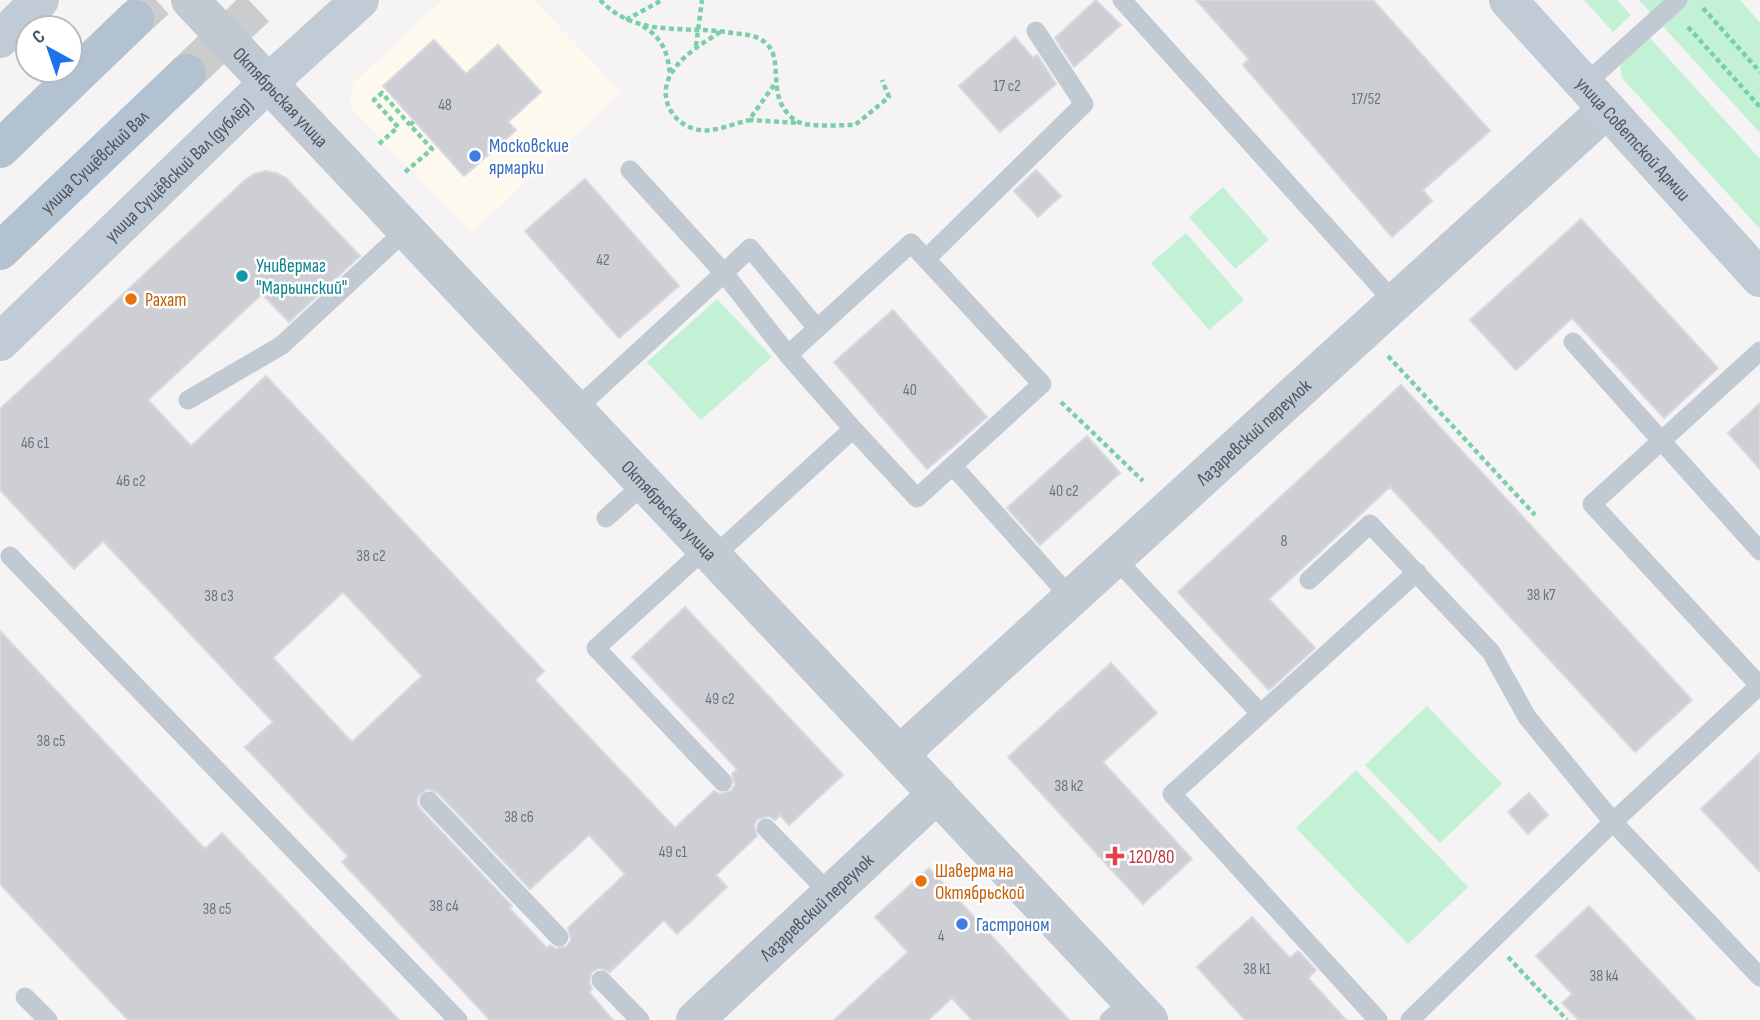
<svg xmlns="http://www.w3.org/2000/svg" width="1760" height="1020" viewBox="0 0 1760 1020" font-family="'Sofia Sans Condensed',sans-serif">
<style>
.commercial{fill:#fdf9ef}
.green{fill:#c3f1d5}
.building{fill:#cdcfd5;stroke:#d7d9de;stroke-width:2;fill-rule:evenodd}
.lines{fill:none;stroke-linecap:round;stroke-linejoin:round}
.primary-tunnel{stroke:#caccce;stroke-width:38;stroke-dasharray:38 19;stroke-linecap:butt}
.path{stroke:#7ad0a6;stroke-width:4.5;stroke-dasharray:5 3.5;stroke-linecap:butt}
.service{stroke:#c1cad2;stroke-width:19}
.minor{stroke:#c1cad2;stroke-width:38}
.tertiary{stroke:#c1cad2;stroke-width:38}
.secondary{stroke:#c1cbd6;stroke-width:38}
.primary{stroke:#b3c2d1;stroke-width:38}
.shop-dot{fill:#3f7fe0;stroke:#fff;stroke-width:2.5}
.culture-dot{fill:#0f9aa8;stroke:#fff;stroke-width:2.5}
.food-dot{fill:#e8710a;stroke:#fff;stroke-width:2.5}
.health-dot{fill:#e0444e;stroke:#fff;stroke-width:2.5}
.labels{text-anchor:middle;stroke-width:5;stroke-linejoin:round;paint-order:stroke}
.number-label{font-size:16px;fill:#6b747e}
.street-label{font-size:19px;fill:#4a5661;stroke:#fff}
.shop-label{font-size:19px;fill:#366cbe;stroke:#fff;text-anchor:start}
.culture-label{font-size:19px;fill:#0d838f;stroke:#fff;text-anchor:start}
.food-label{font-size:19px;fill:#c56008;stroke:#fff;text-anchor:start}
.health-label{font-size:19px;fill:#be3a42;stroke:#fff;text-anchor:start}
</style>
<rect width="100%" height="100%" fill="#f5f3f3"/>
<!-- commercial -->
<path class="commercial" d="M443 0H534L621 92 472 233 350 107 353 83Z"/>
<!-- green -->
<path class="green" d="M1584 0H1617L1631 15 1613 32Z
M1639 0H1740L1760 23V133Z
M1649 37 1760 159V229L1622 78 1620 66 1623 62Z
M1223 187 1269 240 1235 269 1189 217Z
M1186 233 1244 300 1209 330 1151 263Z
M717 299 772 357 701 420 647 362Z
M1427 706 1502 784 1440 843 1365 765Z
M1356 770 1468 887 1408 944 1296 828Z"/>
<!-- building -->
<path class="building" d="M1096 0 1121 25 1074 67 1055 38Z
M1196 0H1373L1490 131 1423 190 1432 201 1392 237 1243 65 1249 59Z
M1015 37 1033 58 1037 55 1056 84 1000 132 959 86Z
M434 40 466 74 498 45 541 92 508 122 516 130 464 176 383 86Z
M1036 170 1061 196 1038 217 1014 191Z
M265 171 276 173 286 178 360 256 289 322 262 294 148 400 191 446 266 376 544 671 535 680 675 828 714 791 720 794 731 791 735 785 732 774 737 769 632 657 685 607 843 775 789 825 780 815 775 820 769 816 758 819 754 825 757 836 716 875 727 887 677 934 664 920 610 972 599 968 592 972 589 982 592 989 589 992 613 1020H490L342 862 348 856 245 747 273 722 103 541 74 569 0 490V409L245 180 254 174ZM343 592 422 676 352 742 273 658ZM427 789 438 793 530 889 589 835 625 874 568 928 571 940 567 946 556 949 550 945 547 948 509 908 512 906 420 809 417 803 418 797Z
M585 179 679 286 619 338 525 231Z
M1581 219 1718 368 1664 418 1572 318 1516 370 1470 320Z
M893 310 987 417 927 469 834 362Z
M1401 385 1692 700 1635 752 1390 487 1269 599 1315 648 1269 690 1178 592Z
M1760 403V469L1728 433Z
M1087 436 1120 473 1040 545 1007 508Z
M0 631 205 849 222 833 399 1020H128L0 884Z
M1111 663 1157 713 1103 762 1192 859 1143 904 1008 757Z
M1760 753V872L1701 809Z
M1529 793 1548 815 1528 834 1508 812Z
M929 868 1069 1020H972L952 998 928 1020H834L908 952 875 917Z
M1589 906 1696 1020H1579L1562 1003 1572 994 1536 956Z
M1252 917 1290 958 1298 951 1316 970 1308 978 1346 1020H1245L1197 967Z"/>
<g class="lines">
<!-- primary-tunnel -->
<path class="primary-tunnel" d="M135 19 156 0
M187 73 264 0"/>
<!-- path -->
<path class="path" d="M600 0C636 37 679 26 727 32 737 34 749 34 758 38 787 51 767 86 785 110 789 115 794 121 801 123 815 127 840 125 855 125L889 97 882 80
M1703 8 1760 72
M626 20 662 0
M643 26C663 39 667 51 670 73
M1688 27 1760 107
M720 32C703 43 681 56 671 74 654 103 681 135 712 130 724 128 737 123 749 120
M696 46 702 0
M774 85 749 120 798 123
M379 144 398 127 374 100 382 93 410 125
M405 172 432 149 410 125 414 121
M1388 356 1535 515
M1061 402 1143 481
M1508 957 1567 1020"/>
<!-- service -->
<path class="service" d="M1122 0 1395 303
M1584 85 1678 0
M926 259 1084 104 1036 31
M1573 342 1760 551
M788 355 911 243 1042 384 917 498 853 429
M188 400 282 345 406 230
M575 410 724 273 630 170
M953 466 1071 598
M606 518 645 483
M706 548 596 648 723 782
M10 556 458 1020
M714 556 853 429 788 355 724 273 750 248 816 327
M1115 558 1260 713
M1309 580 1370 524 1491 652 1527 717 1613 822 1760 685
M1759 685 1592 504 1760 351
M429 801 559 937
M766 828 830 894
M601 980 640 1020
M25 997 48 1020
M1109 1020 1132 1001
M1378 1020 1172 794 1417 572
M1410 1020 1613 822 1760 977"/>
<!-- minor -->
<g class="minor">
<path id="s1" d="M900 754 1607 109"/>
<path id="s2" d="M695 1020 937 794"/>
</g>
<!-- tertiary -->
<path class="tertiary" id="s3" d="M190 0 1149 1020"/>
<!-- secondary -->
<g class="secondary">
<path id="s4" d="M1508 0 1760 278"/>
<path d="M0 39 40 0"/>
<path id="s5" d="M0 342 267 84 360 0"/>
</g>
<!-- primary -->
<g class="primary">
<path d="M0 149 135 19"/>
<path id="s6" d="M0 251 187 73"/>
</g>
</g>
<!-- markers -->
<g class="shop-dot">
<circle cx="475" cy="156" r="7"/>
<circle cx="962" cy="924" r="7"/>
</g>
<circle class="culture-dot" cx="242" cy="276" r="7"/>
<g class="food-dot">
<circle cx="131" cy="299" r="7"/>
<circle cx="921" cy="881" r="7"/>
</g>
<path class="health-dot" d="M1111.5 845.5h7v7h7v7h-7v7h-7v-7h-7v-7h7z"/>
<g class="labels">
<!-- number labels -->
<g class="number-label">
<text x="1007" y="91">17 с2</text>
<text x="1366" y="104">17/52</text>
<text x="445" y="110">48</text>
<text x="603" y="265">42</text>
<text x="910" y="395">40</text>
<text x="35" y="448">46 с1</text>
<text x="131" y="486">46 с2</text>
<text x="1064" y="496">40 с2</text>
<text x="1284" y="546">8</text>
<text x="371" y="561">38 с2</text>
<text x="1541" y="600">38 к7</text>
<text x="219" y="601">38 с3</text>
<text x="720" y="704">49 с2</text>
<text x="51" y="746">38 с5</text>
<text x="1069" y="791">38 к2</text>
<text x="519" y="822">38 с6</text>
<text x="673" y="857">49 с1</text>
<text x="444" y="911">38 с4</text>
<text x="217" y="914">38 с5</text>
<text x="941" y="941">4</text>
<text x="1257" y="974">38 к1</text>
<text x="1604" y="981">38 к4</text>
</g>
<!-- street labels -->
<g class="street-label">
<text dy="7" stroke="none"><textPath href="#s3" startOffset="133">Октябрьская улица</textPath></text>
<text dy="7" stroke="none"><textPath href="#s4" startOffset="187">улица Советской Армии</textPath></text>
<text dy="7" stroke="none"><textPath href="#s6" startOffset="130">улица Сущёвский Вал</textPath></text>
<text dy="7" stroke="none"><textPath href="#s5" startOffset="248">улица Сущёвский Вал (дублёр)</textPath></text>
<text dy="7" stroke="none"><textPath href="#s1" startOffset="478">Лазаревский переулок</textPath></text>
<text dy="7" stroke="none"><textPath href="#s3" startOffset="700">Октябрьская улица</textPath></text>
<text dy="7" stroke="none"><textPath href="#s2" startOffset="166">Лазаревский переулок</textPath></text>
</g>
<!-- shop labels -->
<g class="shop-label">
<text x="489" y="152">Московские<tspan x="489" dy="22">ярмарки</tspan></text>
<text x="976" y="931">Гастроном</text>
</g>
<!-- culture labels -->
<g class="culture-label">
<text x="256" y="272">Универмаг<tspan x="256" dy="22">"Марьинский"</tspan></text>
</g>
<!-- food labels -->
<g class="food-label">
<text x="145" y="306">Рахат</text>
<text x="935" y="877">Шаверма на<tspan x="935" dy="22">Октябрьской</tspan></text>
</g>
<!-- health labels -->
<g class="health-label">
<text x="1129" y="863">120/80</text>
</g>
</g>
<!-- north arrow -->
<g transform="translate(49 49) rotate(320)"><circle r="33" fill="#ffffff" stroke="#b7bbc0" stroke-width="2"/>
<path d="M0-5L12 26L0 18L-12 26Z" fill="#1a73e8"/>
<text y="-10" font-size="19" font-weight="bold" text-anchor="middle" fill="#4a5661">С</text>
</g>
</svg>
